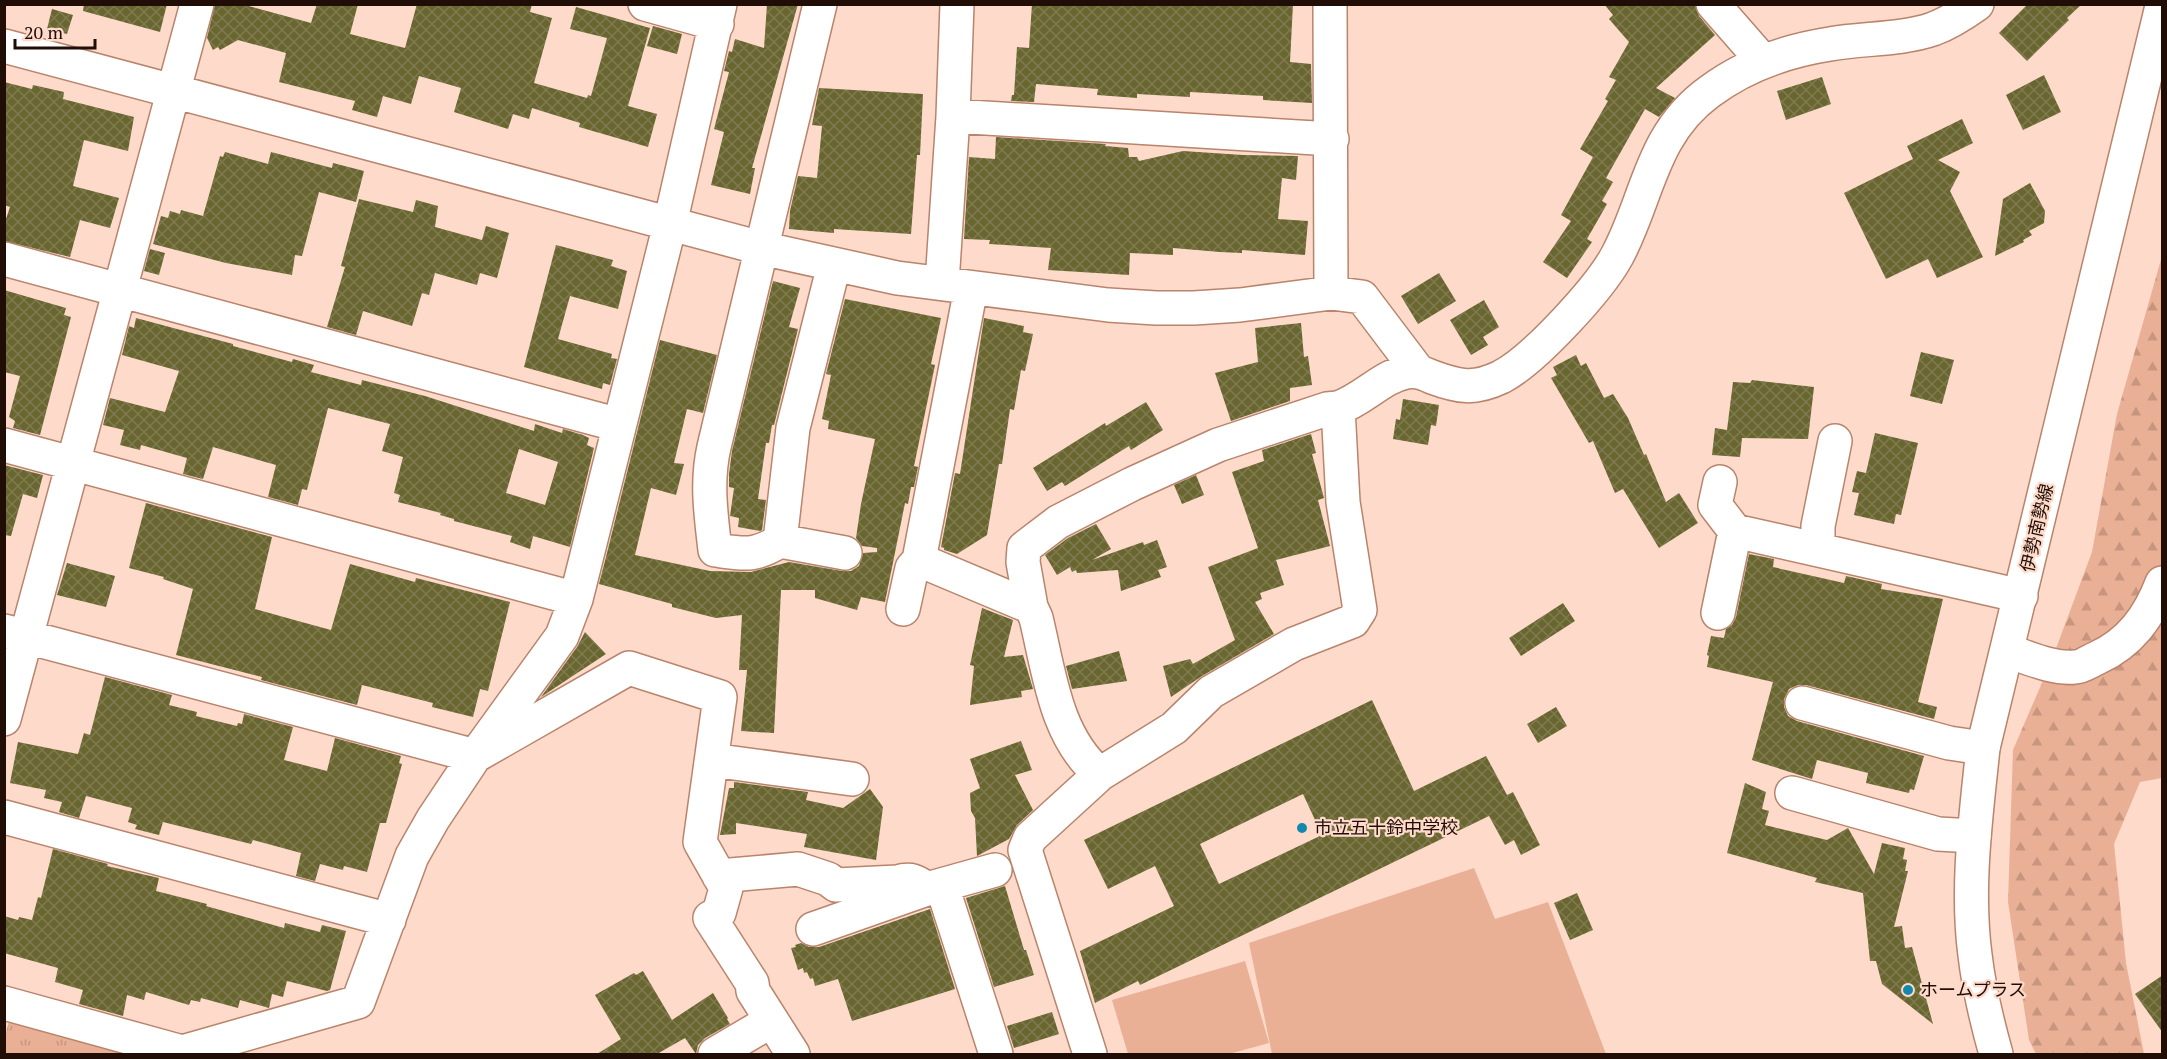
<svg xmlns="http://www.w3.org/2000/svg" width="2167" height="1059" viewBox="0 0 2167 1059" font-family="'PT Serif','Noto Sans JP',serif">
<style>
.grass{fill:url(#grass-tufts)}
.forest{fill:url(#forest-firs)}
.pitch{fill:#e9b095}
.building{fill:url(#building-cross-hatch);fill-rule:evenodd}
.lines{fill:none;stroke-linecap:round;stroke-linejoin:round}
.minor-casing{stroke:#b9846c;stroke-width:36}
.major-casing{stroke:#b9846c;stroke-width:36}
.minor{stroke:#fff;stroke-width:33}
.major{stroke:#fff;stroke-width:33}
.poi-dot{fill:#1188ac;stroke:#fddaca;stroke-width:2}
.labels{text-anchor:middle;stroke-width:4.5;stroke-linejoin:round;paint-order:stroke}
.street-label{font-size:18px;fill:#200d05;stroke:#fddaca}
.poi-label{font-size:18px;fill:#200d05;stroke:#fddaca;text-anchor:start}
</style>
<defs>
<pattern id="grass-tufts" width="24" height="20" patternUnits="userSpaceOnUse" patternTransform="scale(1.5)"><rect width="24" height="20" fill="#e9b095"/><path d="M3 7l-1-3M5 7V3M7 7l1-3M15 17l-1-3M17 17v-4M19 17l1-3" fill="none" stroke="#c8967f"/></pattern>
<pattern id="forest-firs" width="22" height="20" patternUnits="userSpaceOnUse" patternTransform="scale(1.5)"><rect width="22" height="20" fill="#e9b095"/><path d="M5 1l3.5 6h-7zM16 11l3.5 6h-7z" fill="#c8967f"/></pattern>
<pattern id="building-cross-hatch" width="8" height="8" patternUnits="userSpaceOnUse" patternTransform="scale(1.5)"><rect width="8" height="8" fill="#696630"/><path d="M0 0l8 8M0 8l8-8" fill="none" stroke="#7e7a51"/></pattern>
</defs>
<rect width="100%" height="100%" fill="#fddaca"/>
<!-- grass -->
<path class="grass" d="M10 1018 128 1052 127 1054H5V1036Z"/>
<!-- forest -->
<path class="forest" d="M2162 256V778L2140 782 2114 844 2126 963 2144 1054H2036L2029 1040 2008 902 2013 750 2051 662 2092 552 2117 414Z"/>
<!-- pitch -->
<path class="pitch" d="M1474 868 1495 919 1548 902 1606 1054H1272L1249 943Z
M1245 961 1269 1043 1229 1054H1128L1112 1000Z"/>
<!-- building -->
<path class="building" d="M84 4H167L160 32 83 11Z
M215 4H241L311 23 317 4H358L350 34 405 48 417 4H532L530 12 552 18 534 83 587 98 588 95 591 96 607 38 570 29 576 7 650 28 628 106 657 114 648 147 579 127 580 123 532 108 529 119 513 114 508 129 454 112 461 88 419 76 411 104 383 96 377 117 352 110 355 101 279 82 286 53 238 40 220 50 218 47 213 50 207 38Z
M767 4H798L752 168H755L750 194 711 185 724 132 714 129 729 72 724 71 729 51 732 52 735 39 764 48Z
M1032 4H1293L1290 62 1311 64 1312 103 1263 100V96L1190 92V97L1137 94V98L1097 95 1098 89 1036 84 1034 102 1011 101 1012 95H1014L1017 47 1029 48Z
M1604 4H1695L1699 16 1715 35 1656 88 1675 98 1659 117 1645 109 1606 178 1613 182 1602 201 1607 204 1587 239 1592 242 1567 278 1543 262 1571 221 1561 215 1593 157 1580 149 1608 101 1605 99 1616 80 1609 77 1629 42 1609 19 1613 15Z
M2028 4H2082L2067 18 2069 20 2027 61 1999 33Z
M52 9 73 15 67 34 47 29Z
M653 26 682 34 677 54 647 46Z
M2044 75 2061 112 2023 130 2006 95Z
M1822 77 1831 104 1786 120 1777 91Z
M4 82 32 89 33 85 64 92 63 99 134 117 128 151 84 140 73 186 119 198 110 228 80 220 70 257 4 241V225L10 207 4 205Z
M819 88 923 94 920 155H917L911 234 834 229V233L789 229 790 211 798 176 817 178 822 126 812 125Z
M1962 119 1973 143 1938 160 1960 172 1950 191 1983 257 1937 278 1928 259 1886 279 1844 193 1913 159 1907 146Z
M996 137 1106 144 1105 146 1128 148 1129 157H1137L1139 161 1183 151 1243 155 1298 156 1296 180 1282 178 1278 219 1308 221 1305 255 1242 250V253L1220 252 1173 248V255L1130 253 1129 275 1048 270 1051 248 989 244 990 240 964 239 969 157 995 159Z
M225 152 268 164 271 152 332 168 333 163 364 171 356 202 319 192 302 256 295 255 292 275 226 263 153 244 161 216 168 218 170 211 180 214 181 210 203 216 220 156 223 157Z
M2030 183 2045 211 2044 223 2029 231 2032 235 2023 240 2024 242 1995 256 2003 199Z
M359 199 413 212 416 200 438 206 435 227 482 240 486 226 509 233 497 278 480 273 477 285 435 273 429 295 422 293 412 326 363 311 356 335 327 327 345 267 341 266Z
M556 245 613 260 611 266 627 271 618 309 570 296 558 339 612 354 611 358 617 359 610 385 603 383 602 389 524 367Z
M150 249 165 253 159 275 144 271Z
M1439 273 1456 301 1418 324 1401 296Z
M773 281 800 288 789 327 798 329 774 425H772L769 443H766L758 499 766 500 762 530 760 531 738 527 739 518 730 516 734 488 729 487V474L732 451Z
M4 290 66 308 64 315 71 317 40 435 13 428 15 421 9 417 20 376 4 372Z
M845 299 941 318 931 364 935 365 914 466 918 467 914 487H911L908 504 905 503 885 602 861 597 857 610 815 598V590H781L774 733 741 731 747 670H739L742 615 716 618 672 607V604L599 584 606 557 660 340 717 355 703 413 687 409 674 463 684 464 676 495 651 488 635 555 710 571 751 572 789 562 842 571H851L859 566 863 553 877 552V548L862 546 856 538 861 504 875 439 828 429 829 421 822 419 831 375 826 374Z
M1484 300 1499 327 1483 337 1488 345 1471 355 1450 320Z
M136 318 233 344V346L292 362 293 359 314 365 311 372 361 385 362 380 425 396 534 431 535 424 562 433 563 429 583 435 589 438 587 445 594 448 570 547 533 536 530 549 510 542 512 536 454 521V519L440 515 441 513 398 502 400 495 394 493 403 457 382 451 390 424 328 408 307 490 302 489 298 505 268 497 276 465 213 447 203 479 183 474 187 458 141 445 140 450 120 445 124 430 103 425 110 398 165 412 179 371 122 355 129 326 134 328ZM519 449 558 462 545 505 506 493Z
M984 318 1024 326 1023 332 1033 334 1025 371 1021 370 1014 410 1010 409 1002 464H999L987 535 957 554 944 550V548L941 547 955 473 960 474Z
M1301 323 1304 357 1308 356 1312 385 1290 388V401L1231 421 1215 373 1258 362 1255 328Z
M1921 352 1954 360 1942 404 1910 396Z
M1576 355 1581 366 1586 363 1604 398 1613 394 1628 418 1644 455 1646 454 1666 502 1679 493 1698 523 1659 548 1623 489 1615 493 1593 441 1589 443 1551 378 1557 375 1553 367Z
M1752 380 1814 387 1808 439 1742 438 1740 457 1712 455 1715 428 1727 430 1733 382 1750 383Z
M1403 399 1439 405 1436 426 1431 425 1428 445 1393 439 1396 419 1400 420Z
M1146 402 1163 430 1131 450 1129 446 1065 486 1062 482 1047 491 1033 468 1105 423 1106 426Z
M1875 433 1918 443 1901 515 1896 514 1894 524 1854 515 1859 493 1852 492 1857 471 1866 473Z
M1311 434 1316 453 1312 454 1324 498 1318 500 1330 546 1276 560 1284 585 1260 593 1262 599 1255 602 1274 634 1202 676 1171 697 1163 666 1190 659 1193 664 1235 640 1208 567 1258 548 1232 472 1264 461 1262 450Z
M4 465 43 475 37 498 23 494 11 536 4 535Z
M1196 475 1204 495 1182 504 1174 485Z
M146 503 272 537 255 609 298 621 331 630 350 564 415 582 416 578 510 602 488 691 480 689 473 717 432 707 433 703 362 685 357 705 261 680 262 677 176 655 193 589 163 579 164 577 129 568Z
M1096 524 1111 549 1092 560 1143 542 1144 545 1157 540 1167 567 1158 570 1161 577 1121 591 1118 570 1077 573 1076 570 1072 572 1070 567 1057 575 1045 555 1068 538Z
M1749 554 1774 559 1773 567 1844 583 1846 576 1882 584 1881 589 1943 599 1918 702 1937 707 1934 719 1806 685H1798L1789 689 1784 699V707L1788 716 1797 721 1924 756 1914 790 1910 789 1909 793 1866 783 1868 773 1817 760 1812 779 1752 760 1773 682 1707 667 1709 656 1707 655 1711 636 1724 638 1726 629 1732 625 1736 617Z
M67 563 115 576 106 607 57 595Z
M1563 603 1575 621 1521 656 1509 638Z
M982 608 1013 620 1004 657 1023 655 1033 689 1021 691 1022 697 970 705 974 666 970 665Z
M585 632 606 654 541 697 577 647Z
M1119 651 1127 681 1072 689 1066 666Z
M105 677 172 695 169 705 197 712 196 716 237 726 238 723 242 724 244 714 293 727 284 760 327 771 335 738 401 756 399 763 402 764 386 823H380L367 872 344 866 343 870 320 864 315 881 296 876 301 853 253 840 251 844 163 822 159 835 135 829 137 825 128 822 132 808 86 796 79 818 59 812 62 802 44 798 46 790 10 783 18 742 78 754 84 733 90 735Z
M1372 700 1414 791 1486 756 1507 795 1513 792 1540 845 1521 855 1514 840 1505 845 1489 816 1140 985 1138 981 1095 1003 1080 951 1174 906 1155 866 1108 889 1084 840ZM1303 794 1322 835 1219 884 1200 844Z
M1556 707 1567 726 1538 743 1527 724Z
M1021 741 1032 770 1015 775 1033 810 1017 825 1009 839 977 856 975 818 971 811 970 793 980 788 970 759Z
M734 782 808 792 806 800 843 808 870 789 883 807 876 860 804 847 807 834 736 823V834L720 835 729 788H734Z
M1745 783 1766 792 1762 809 1769 811 1765 825 1827 840 1848 828 1874 874 1882 843 1905 848 1903 859 1907 860 1905 871H1908L1894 927 1902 926 1905 948 1912 947 1933 1024 1882 984 1876 961H1870L1863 893 1815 882 1817 878 1727 853Z
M53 849 108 864 107 866 159 878 156 891 207 904 206 906 284 928 285 923 320 932 322 925 346 931 330 990 327 991 287 981 283 997 272 994 269 1008 240 1000 238 1008 201 998 200 1002 191 1000 189 1005 146 992 144 1000 127 995 123 1016 79 1004 83 990 55 982 58 968 4 953V916L18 920 19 917 32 920 38 897 41 898Z
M1005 886 1024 950H1026L1034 975 994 987 966 898Z
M1577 893 1593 930 1570 940 1554 903Z
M930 909 955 989 852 1021 838 979 815 986 813 978 810 979 807 972 804 973 803 968 798 970 791 948 796 947 795 945 801 943 809 947H819Z
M643 971 672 1020 713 993 728 1018 727 1019 730 1024 705 1038 698 1045 696 1054 685 1038 657 1054H597L621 1039 595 995 634 973 636 975Z
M2163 975V1033L2135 994Z
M1052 1012 1059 1034 1014 1048 1007 1026Z"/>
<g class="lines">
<!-- minor casing -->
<g class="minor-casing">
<path id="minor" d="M645 4 717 24
M820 4 714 447C706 482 711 515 715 550 744 554 754 557 780 541L845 553
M1330 4 1331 293
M1713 4 1762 60
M4 46 761 248 897 278 1108 305 1156 308H1194L1240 305 1331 293 1362 297 1418 371
M953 116 1332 139
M4 259 619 425
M942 283 953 116 957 4
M971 288 919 560 1031 607 1023 562 1024 548 1058 522 1132 484 1218 445 1327 409 1338 408
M4 445 576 599
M1720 482 1715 505 1735 531 2021 596
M780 541 793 428 834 265
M1818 549V526L1835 441
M1031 607 1036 618C1049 671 1055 737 1100 774
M903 609 912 568 919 560
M1718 613 1735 531
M4 631 475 756 629 668 720 697 700 842 726 888 719 913 710 918 752 983 753 991 793 1054
M2008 651C2029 658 2053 669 2075 667 2082 667 2090 661 2097 658 2130 643 2149 617 2162 583
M1802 703 1949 743 1983 748
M4 719 197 4
M712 760 852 779
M1792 793 1938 834 1974 836
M4 817 389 920
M719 876 798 869 828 879 836 885 897 882C911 878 916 881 927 889
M942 886 996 1054
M813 929 927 889 995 870
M4 1003 182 1052 358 1002 412 856 433 819 475 756 562 636 576 599 670 224 720 4
M715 1054 771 1021
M1090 1054 1025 850 1030 838 1100 774 1174 728 1211 692 1294 644 1353 621 1360 610 1343 502 1338 408C1363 400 1381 377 1406 372 1416 370 1423 373 1432 377 1459 387 1474 390 1501 377 1534 360 1599 289 1617 256 1648 199 1650 135 1709 92 1745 65 1785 51 1830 44 1863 38 1901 40 1933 29 1949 23 1963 14 1977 4"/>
</g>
<!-- major casing -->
<g class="major-casing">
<path id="major" d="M1996 1054C1987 1022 1979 989 1975 955 1966 887 1976 816 1983 748L2162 6"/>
</g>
<!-- minor -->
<use href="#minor" class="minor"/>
<!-- major -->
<use href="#major" class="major"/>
</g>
<!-- markers -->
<g class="poi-dot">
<circle cx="1302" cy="828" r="6"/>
<circle cx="1908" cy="990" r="6"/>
</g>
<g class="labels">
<!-- street labels -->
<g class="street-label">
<text transform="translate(2037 528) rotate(-77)" y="6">伊勢南勢線</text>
</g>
<!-- poi labels -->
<g class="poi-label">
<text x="1314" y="834">市立五十鈴中学校</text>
<text x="1920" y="996">ホームプラス</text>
</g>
</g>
<!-- border -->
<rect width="2167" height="1059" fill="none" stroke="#200d05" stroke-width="12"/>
<!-- scale -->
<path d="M15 39v9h80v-9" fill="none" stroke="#200d05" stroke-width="3"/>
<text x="24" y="39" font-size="18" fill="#200d05" stroke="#fddaca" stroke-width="4.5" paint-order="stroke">20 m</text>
</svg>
